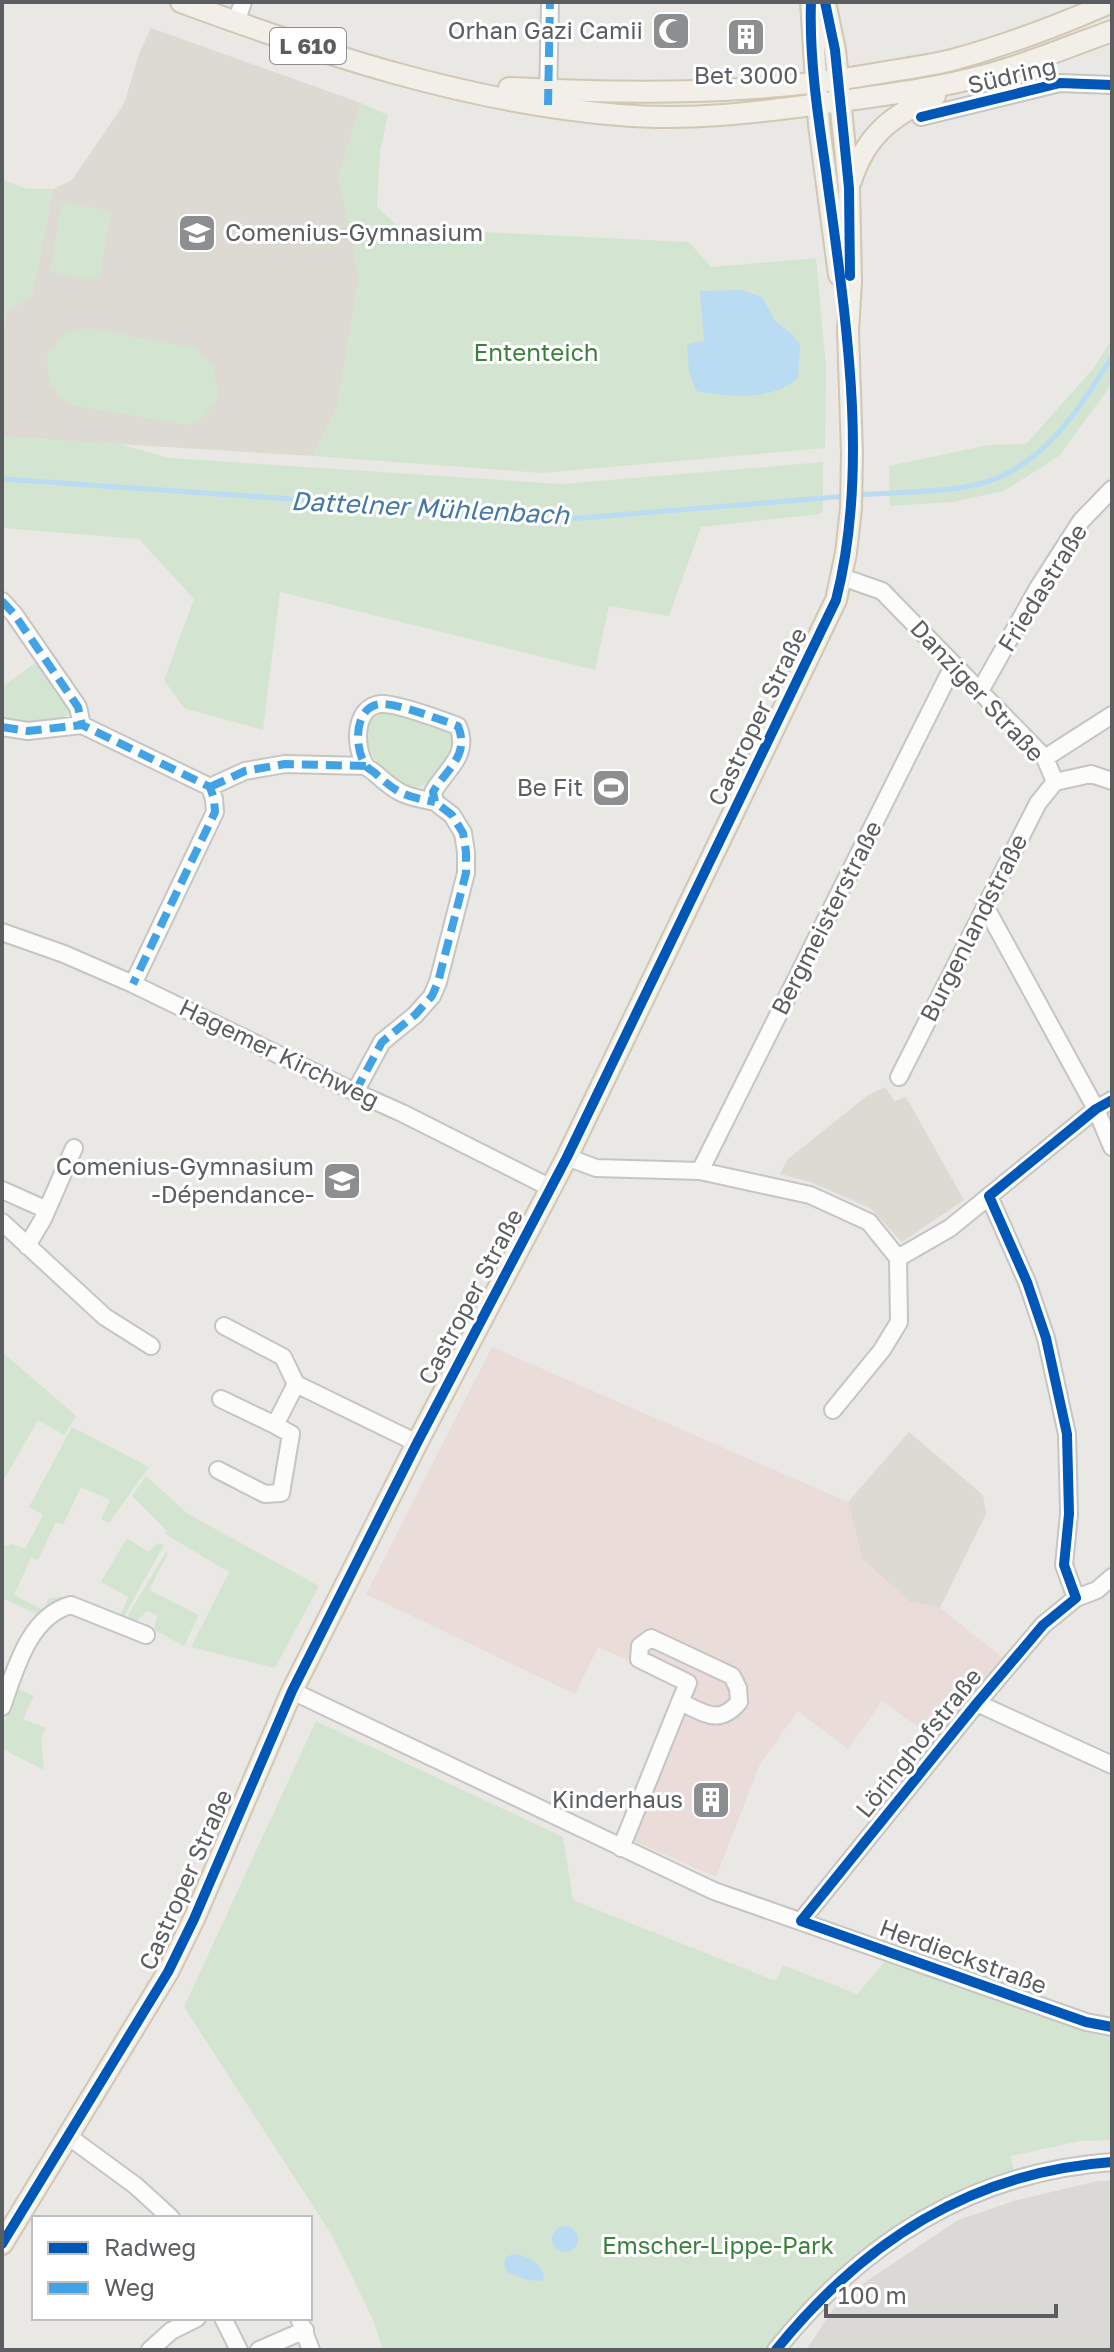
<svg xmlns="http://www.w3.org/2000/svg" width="1114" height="2352" viewBox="0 0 1114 2352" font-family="'Golos Text',sans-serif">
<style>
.industrial{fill:#dbd9d5}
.education{fill:#dddad4}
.medical{fill:#e9dcd9}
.green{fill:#d3e5d0}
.water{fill:#badcf2}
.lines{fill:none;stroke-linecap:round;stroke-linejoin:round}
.stream{stroke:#badcf2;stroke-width:5}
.minor-casing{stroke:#c5c5c5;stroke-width:20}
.major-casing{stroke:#d0c7b4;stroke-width:24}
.minor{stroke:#fcfcfb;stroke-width:16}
.major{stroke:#f1efe7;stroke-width:20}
.quiet{stroke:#42a2e6;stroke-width:8;stroke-dasharray:16 8;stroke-linecap:butt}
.cycleway-casing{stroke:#fff;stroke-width:15}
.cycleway{stroke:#0057b8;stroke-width:10}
.labels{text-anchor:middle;stroke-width:6;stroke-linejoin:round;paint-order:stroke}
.shield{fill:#fff;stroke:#8c8e90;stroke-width:2}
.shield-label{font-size:22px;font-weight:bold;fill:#5a5e61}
.poi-label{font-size:24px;fill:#5a5e61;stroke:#fff;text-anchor:end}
.street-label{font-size:24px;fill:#5a5e61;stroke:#fff}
.park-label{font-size:24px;fill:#3b803c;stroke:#fff}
.water-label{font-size:26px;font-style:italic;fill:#4578a7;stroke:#fff}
</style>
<rect width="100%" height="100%" fill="#eae8e4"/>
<!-- industrial -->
<path class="industrial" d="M1097 2181H1112V2350H806L840 2299 958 2220 1014 2201Z"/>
<!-- education -->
<path class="education" d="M151 28 361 103 339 177 359 277 338 404 313 456 2 437V341L6 312 32 296 53 189 72 180 124 104 139 54Z
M885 1087 895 1101 906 1097 964 1200 902 1242 870 1208 810 1182 780 1174 788 1159 867 1096Z
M909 1432 983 1495 986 1514 940 1608 910 1602 862 1559 848 1502Z"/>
<!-- medical -->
<path class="medical" d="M492 1347 848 1502 862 1559 910 1602 940 1608 1006 1660 937 1740 882 1701 848 1749 798 1711 760 1764 716 1877 634 1841 692 1689 598 1647 575 1694 366 1594Z"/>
<!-- green -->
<path class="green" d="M361 103 388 115 380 152 377 207 400 228 689 242 711 267 816 258 826 367 825 448 542 473 313 456 338 404 359 277 339 177Z
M2 179 27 189H53L32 296 6 312 2 341Z
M62 202 111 211 99 280 50 272Z
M87 328 194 348 203 355 212 365 218 393 215 403 206 414 198 421 187 425 72 405C51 393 47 380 47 356L64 334Z
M1112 339V384L1059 456 1004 491 953 502 890 506 889 466 988 445 1026 444 1093 369Z
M2 437 119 444 169 458 562 484 823 462V510L820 514 701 527 669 616 609 606 595 670 280 592 263 730 184 708 164 680 194 599 139 539 2 528Z
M41 659 71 709 68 715C48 729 25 724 2 721V687Z
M389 713 445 729 456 739C419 860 324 715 389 713Z
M2 1352 76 1416 64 1435 38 1420 2 1483Z
M72 1427 149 1467 109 1523 101 1519 110 1500 81 1487 63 1525 56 1522 38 1560 31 1558 14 1595 43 1610 49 1598 71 1596 70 1600 42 1616 2 1598V1546L12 1544 25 1549 43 1515 29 1507Z
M146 1476 188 1514 319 1586 275 1668 191 1647 229 1572 165 1534 167 1531 132 1496Z
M127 1538 148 1552 158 1543 164 1545 121 1622 118 1621 128 1597 101 1582Z
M166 1552 168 1553 149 1590 199 1615 184 1646 154 1630 157 1616 148 1611 136 1621 124 1622Z
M16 1688 34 1696 23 1719 46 1728 41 1737 44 1770 2 1749V1728Z
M316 1721 563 1837 573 1900 776 1981 783 1965 857 1994 885 1962 1075 2026 1112 2034V2140L1080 2141 1011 2156 1015 2180 925 2215 774 2350H383L373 2320 333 2237 184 2007Z"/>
<!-- water -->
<path class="water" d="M741 290 762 297 776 322 792 334 800 344 798 378C773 401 728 397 696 391L689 372 687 344 704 341 700 291Z
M552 2239a13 13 0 1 1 26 0a13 13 0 1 1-26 0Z
M514 2254C528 2256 543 2263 544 2278L541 2281 528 2280 507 2272 504 2264 506 2257Z"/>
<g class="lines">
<!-- stream -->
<path class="stream" d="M2 479 495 513 556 520 848 496
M858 495C896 492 937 493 975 485 1042 470 1078 410 1112 357"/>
<!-- minor casing -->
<g class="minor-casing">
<path id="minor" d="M236 22 243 2
M548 100 550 2
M921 117 1060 83 1112 85
M842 577 882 591 1045 758 1055 782 1091 774 1112 781
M2 601 14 614 78 707 82 725
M980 691 1038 588 1081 521 1112 489
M2 727 28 731 82 725 210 787 214 799 215 812 133 984
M1045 758 1112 715
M210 787 245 771 285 764 366 766
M985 906 1096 1109 1112 1147
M2 932 64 954 133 984 355 1092 402 1113 551 1188
M899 1077 1038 803 1055 782
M355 1092 382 1042 415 1015 432 996 438 982 466 873V852L463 833 452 815 435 802 433 792C447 768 470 756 458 726 442 720 396 703 381 704 353 706 354 749 366 766 368 769 372 770 375 773 398 794 404 796 435 802
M567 1157 596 1168 700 1171 810 1195 869 1222 898 1258 950 1228 1096 1109 1112 1100
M700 1171 953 666
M2 1190 47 1210
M989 1196 1027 1282 1046 1338 1067 1434 1069 1514 1064 1565 1076 1598
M2 1222 105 1317 151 1346
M27 1246 43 1219 74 1148
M224 1326 283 1357 296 1384 417 1443
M221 1399 275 1425 296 1384
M833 1410 882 1350 899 1322 898 1258
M218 1470 265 1494 281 1493 291 1434 275 1425
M292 1691 714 1891 1086 2022 1112 2027
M977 1703 1112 1765
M2 1707C15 1670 29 1616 71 1605L146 1635
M621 1848 680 1702C705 1713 719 1726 739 1702L738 1688 732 1676 651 1638 640 1646 639 1659 688 1683 680 1702
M801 1921 977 1703 1043 1625 1076 1598 1097 1590 1112 1577
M68 2136 136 2186 171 2218
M223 2318 239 2350
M299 2318 311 2350
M150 2350 171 2331 197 2318
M259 2350 305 2330
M776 2350C863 2242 971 2172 1112 2162"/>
</g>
<!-- major casing -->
<g class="major-casing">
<path id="major" d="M181 2C322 54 468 103 620 115 686 121 754 113 819 104 883 95 948 88 1010 68 1044 57 1078 43 1112 31
M811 2 819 125 839 275
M509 88C633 94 757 95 880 73 903 69 928 66 952 60 1007 45 1060 25 1112 2
M851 181C866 135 892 115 935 96
M2 2244 168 1972 194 1919 292 1691 417 1443 567 1157 836 600 846 553 851 508 852 453 848 331 851 281 849 188 835 50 825 2"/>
</g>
<!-- minor -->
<use href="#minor" class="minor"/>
<!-- major -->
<use href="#major" class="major"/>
<!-- quiet -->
<path class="quiet" d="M548 105 550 2
M2 601 14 614 78 707 82 725
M2 727 28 731 82 725 210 787 214 799 215 812 133 984
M210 787 245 771 285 764 366 766
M355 1092 382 1042 415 1015 432 996 438 982 466 873V852L463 833 452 815 435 802 433 792C447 768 470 756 458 726 442 720 396 703 381 704 353 706 354 749 366 766 368 769 372 770 375 773 398 794 404 796 435 802"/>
<!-- cycleway casing -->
<g class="cycleway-casing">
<path id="cycleway" d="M825 2 835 50 849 188 850 276
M921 117 1060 83 1112 85
M1112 1100 1096 1109 989 1196 1027 1282 1046 1338 1067 1434 1069 1514 1064 1565 1076 1598 1043 1625 977 1703 801 1921 1086 2022 1112 2027
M2 2244 168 1972 194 1919 292 1691 417 1443 567 1157 836 600C871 464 844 308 826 171 818 116 809 58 811 2
M776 2350C863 2242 971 2172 1112 2162"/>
</g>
<!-- cycleway -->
<use href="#cycleway" class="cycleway"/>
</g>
<!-- icons -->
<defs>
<g id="mosque-square" transform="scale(2)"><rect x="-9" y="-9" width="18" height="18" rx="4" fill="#8c8e8f" stroke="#fff"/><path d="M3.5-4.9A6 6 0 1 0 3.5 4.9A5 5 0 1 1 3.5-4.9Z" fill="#fff"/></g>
<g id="building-square" transform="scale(2)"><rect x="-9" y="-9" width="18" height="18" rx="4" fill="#8c8e8f" stroke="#fff"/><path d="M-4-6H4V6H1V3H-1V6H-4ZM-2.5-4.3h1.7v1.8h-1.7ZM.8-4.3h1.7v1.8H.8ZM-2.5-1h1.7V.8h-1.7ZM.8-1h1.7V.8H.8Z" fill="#fff"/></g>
<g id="school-square" transform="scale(2)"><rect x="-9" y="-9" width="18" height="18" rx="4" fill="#8c8e8f" stroke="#fff"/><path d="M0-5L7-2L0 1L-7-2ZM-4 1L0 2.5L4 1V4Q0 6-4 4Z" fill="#fff"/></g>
<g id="stadium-square" transform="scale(2)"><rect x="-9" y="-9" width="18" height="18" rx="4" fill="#8c8e8f" stroke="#fff"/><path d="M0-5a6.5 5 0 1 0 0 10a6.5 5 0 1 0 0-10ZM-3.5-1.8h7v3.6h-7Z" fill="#fff"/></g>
</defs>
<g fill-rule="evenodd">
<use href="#mosque-square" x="671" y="31"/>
<use href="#building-square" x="746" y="37"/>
<use href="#school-square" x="197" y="233"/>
<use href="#stadium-square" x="611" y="788"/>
<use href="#school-square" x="342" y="1181"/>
<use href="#building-square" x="711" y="1800"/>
</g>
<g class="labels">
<!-- shield labels -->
<rect class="shield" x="270" y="28" width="76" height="36" rx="6"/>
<g class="shield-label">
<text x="308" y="54">L 610</text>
</g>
<!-- poi labels -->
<g class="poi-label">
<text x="643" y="39">Orhan Gazi Camii</text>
<text x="746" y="84" text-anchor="middle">Bet 3000</text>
<text x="225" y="241" text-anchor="start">Comenius-Gymnasium</text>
<text x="583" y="796">Be Fit</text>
<text x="314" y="1175">Comenius-Gymnasium<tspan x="314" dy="28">-Dépendance-</tspan></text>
<text x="683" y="1808">Kinderhaus</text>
</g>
<!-- street labels -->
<g class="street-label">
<text transform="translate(1012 76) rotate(-13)" y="8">Südring</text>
<text transform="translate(1043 588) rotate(-58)" y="8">Friedastraße</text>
<text transform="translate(977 691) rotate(47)" y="8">Danziger Straße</text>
<text transform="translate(758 717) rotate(-64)" y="8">Castroper Straße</text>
<text transform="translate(827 918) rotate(-63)" y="8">Bergmeisterstraße</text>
<text transform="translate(974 928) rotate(-63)" y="8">Burgenlandstraße</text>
<text transform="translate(279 1054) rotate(26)" y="8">Hagemer Kirchweg</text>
<text transform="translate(471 1297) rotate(-62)" y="8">Castroper Straße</text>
<text transform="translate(919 1743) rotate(-51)" y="8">Löringhofstraße</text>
<text transform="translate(186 1880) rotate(-66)" y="8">Castroper Straße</text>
<text transform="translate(963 1957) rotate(20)" y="8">Herdieckstraße</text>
</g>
<!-- park labels -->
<g class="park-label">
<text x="536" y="361">Ententeich</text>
<text x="718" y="2254">Emscher-Lippe-Park</text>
</g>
<!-- water labels -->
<g class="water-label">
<text transform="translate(430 508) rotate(3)" y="9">Dattelner Mühlenbach</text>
</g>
</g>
<!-- border -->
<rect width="1114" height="2352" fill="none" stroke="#5a5e61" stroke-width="8"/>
<!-- legend -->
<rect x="32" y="2216" width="280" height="104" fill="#ffffff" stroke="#bdbfc0" stroke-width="2"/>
<rect x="48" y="2242" width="40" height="12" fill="#0057b8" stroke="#bdbfc0" stroke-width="2"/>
<text x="104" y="2256" font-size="24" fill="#5a5e61">Radweg</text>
<rect x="48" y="2282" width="40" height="12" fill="#42a2e6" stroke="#bdbfc0" stroke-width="2"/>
<text x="104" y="2296" font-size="24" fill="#5a5e61">Weg</text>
<!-- scale -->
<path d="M826 2304v12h230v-12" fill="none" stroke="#5a5e61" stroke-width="4"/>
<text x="838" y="2304" font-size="24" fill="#5a5e61" stroke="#ffffff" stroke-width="6" paint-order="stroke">100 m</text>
</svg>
